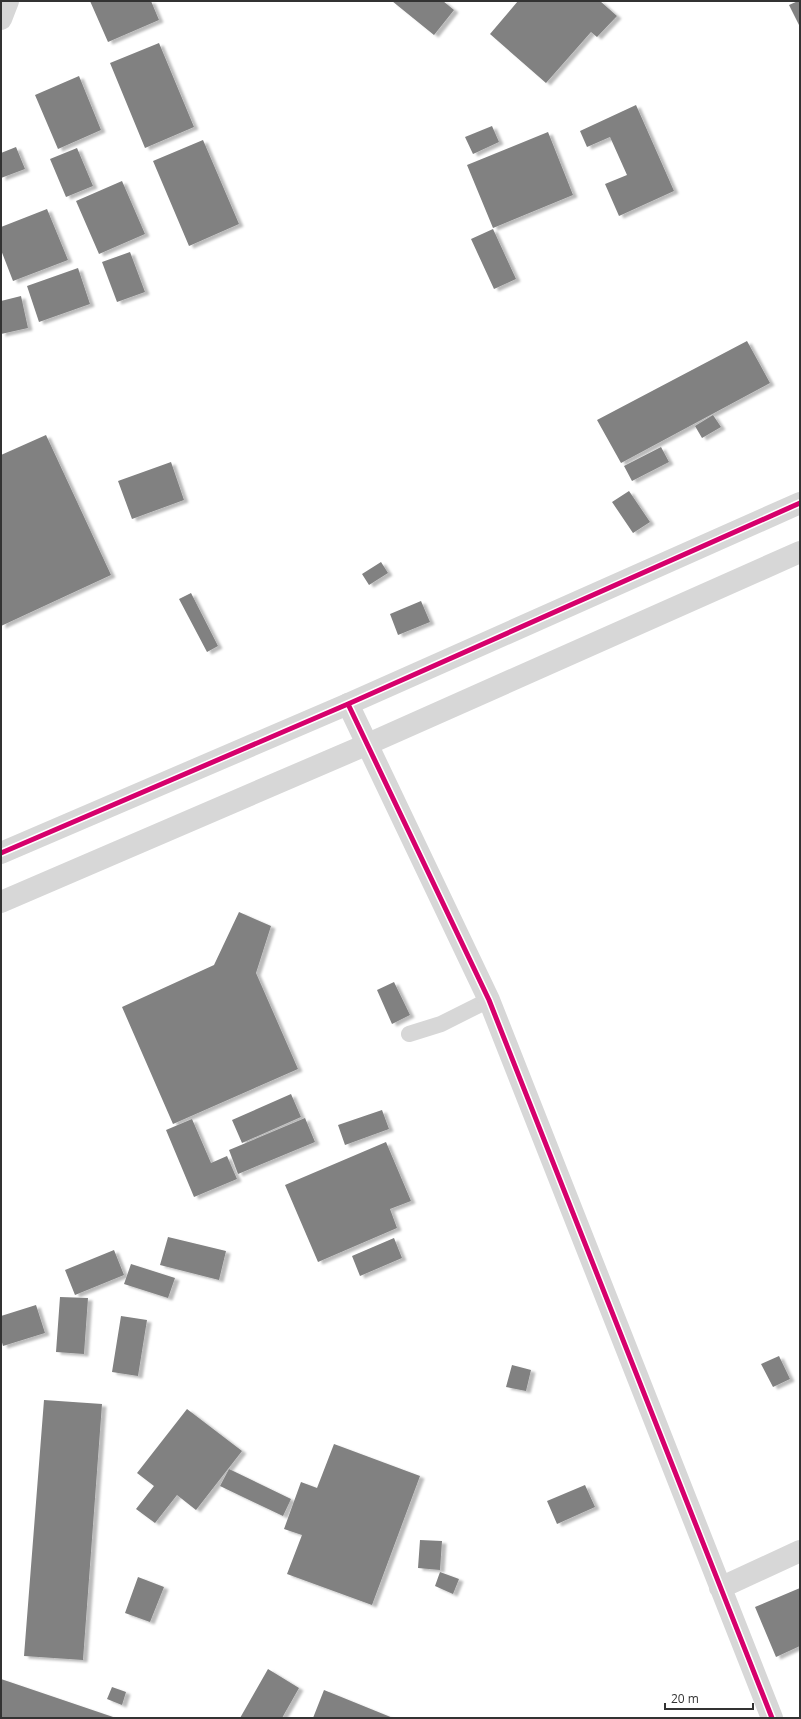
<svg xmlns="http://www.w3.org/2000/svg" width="801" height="1719" viewBox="0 0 801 1719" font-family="'Open Sans',sans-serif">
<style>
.building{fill:#818181;filter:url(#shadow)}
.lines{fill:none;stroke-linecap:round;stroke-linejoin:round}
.service{stroke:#d7d7d7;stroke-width:16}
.minor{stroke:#d7d7d7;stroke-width:22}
.tertiary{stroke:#d7d7d7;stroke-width:22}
.cycleway-casing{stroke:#fff;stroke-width:8}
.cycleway{stroke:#d6006c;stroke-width:5}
</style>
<defs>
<filter id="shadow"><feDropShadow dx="4.5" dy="2.5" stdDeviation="1" flood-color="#0004"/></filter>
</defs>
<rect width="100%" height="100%" fill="#fff"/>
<!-- building -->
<path class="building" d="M90 1H151L159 20 108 42Z
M392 1H443L454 10 434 35Z
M518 1H600L617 16 597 37 591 32 546 83 490 34Z
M798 1H800V27L789 5Z
M159 43 194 127 145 148 110 63Z
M79 76 101 130 58 149 35 95Z
M636 105 674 191 619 216 605 184 627 175 610 137 587 147 580 131Z
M492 126 499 142 473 154 465 137Z
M548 132 573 195 493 228 467 165Z
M203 140 239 224 189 246 153 161Z
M16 147 25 169 1 178V153Z
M77 148 93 186 66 197 50 159Z
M122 181 145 234 99 254 76 201Z
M47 209 68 260 13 281 1 250V227Z
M493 229 516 279 494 289 471 239Z
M130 252 145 292 117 302 102 262Z
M78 268 90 304 39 322 27 286Z
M21 296 28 328 1 334V301Z
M747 341 770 383 621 463 597 420Z
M713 415 721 427 702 438 695 426Z
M46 435 111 575 1 626V455Z
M661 447 669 462 632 481 624 466Z
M171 462 184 500 132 519 118 481Z
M629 491 650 522 633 533 612 502Z
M381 562 388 573 369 585 362 574Z
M191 593 218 646 207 652 179 599Z
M421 601 430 622 398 635 390 614Z
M239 912 271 926 256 973 298 1069 173 1124 122 1007 214 965Z
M394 982 410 1015 392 1024 377 990Z
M291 1094 301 1117 242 1143 232 1120Z
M382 1110 389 1129 345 1145 338 1125Z
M305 1118 315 1142 238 1174 229 1150Z
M192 1119 211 1163 227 1156 237 1179 194 1197 166 1130Z
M386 1142 411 1201 390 1209 397 1228 318 1262 285 1185Z
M168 1237 226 1251 219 1280 160 1265Z
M394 1238 402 1258 360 1276 352 1256Z
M114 1250 124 1275 75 1295 65 1270Z
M131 1264 175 1278 168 1298 124 1284Z
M60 1297 88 1298 84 1354 56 1352Z
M36 1305 45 1333 3 1346 1 1339V1316Z
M121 1316 147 1320 138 1376 112 1372Z
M779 1356 790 1379 773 1387 761 1364Z
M512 1365 531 1370 526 1391 506 1387Z
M44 1400 102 1404 83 1660 24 1656Z
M187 1409 242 1451 196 1510 177 1495 155 1523 136 1509 154 1486 137 1473Z
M334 1444 420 1476 372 1605 287 1574 302 1535 284 1529 301 1482 317 1488Z
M229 1469 291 1499 283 1516 220 1486Z
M585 1485 595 1507 557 1524 547 1501Z
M420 1540 442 1541 440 1570 418 1568Z
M440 1572 459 1579 453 1594 435 1586Z
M138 1577 164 1587 150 1622 125 1613Z
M800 1588V1646L776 1657 755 1607Z
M268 1669 299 1688 282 1718H240Z
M1 1679 116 1718H1Z
M112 1687 126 1692 122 1705 107 1699Z
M324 1690 393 1718H313Z"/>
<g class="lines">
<!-- service -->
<path class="service" d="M409 1034 441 1024 489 1000"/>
<!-- minor -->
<path class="minor" d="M1 19 8 1
M348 704 489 1000 772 1718
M720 1588 800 1551"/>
<!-- tertiary -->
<path class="tertiary" d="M1 853 348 704 800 503
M1 902 368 744 800 552"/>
<!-- cycleway casing -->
<g class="cycleway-casing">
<path id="cycleway" d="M348 704 489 1000 772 1718
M1 853 348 704 800 503"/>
</g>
<!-- cycleway -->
<use href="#cycleway" class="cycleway"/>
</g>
<!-- border -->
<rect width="801" height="1719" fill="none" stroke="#333333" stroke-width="4"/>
<!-- scale -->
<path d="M665 1703v6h88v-6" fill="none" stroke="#333333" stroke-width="2"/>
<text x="671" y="1703" font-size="12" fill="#333333" stroke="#ffffff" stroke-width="3" paint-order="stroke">20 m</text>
</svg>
